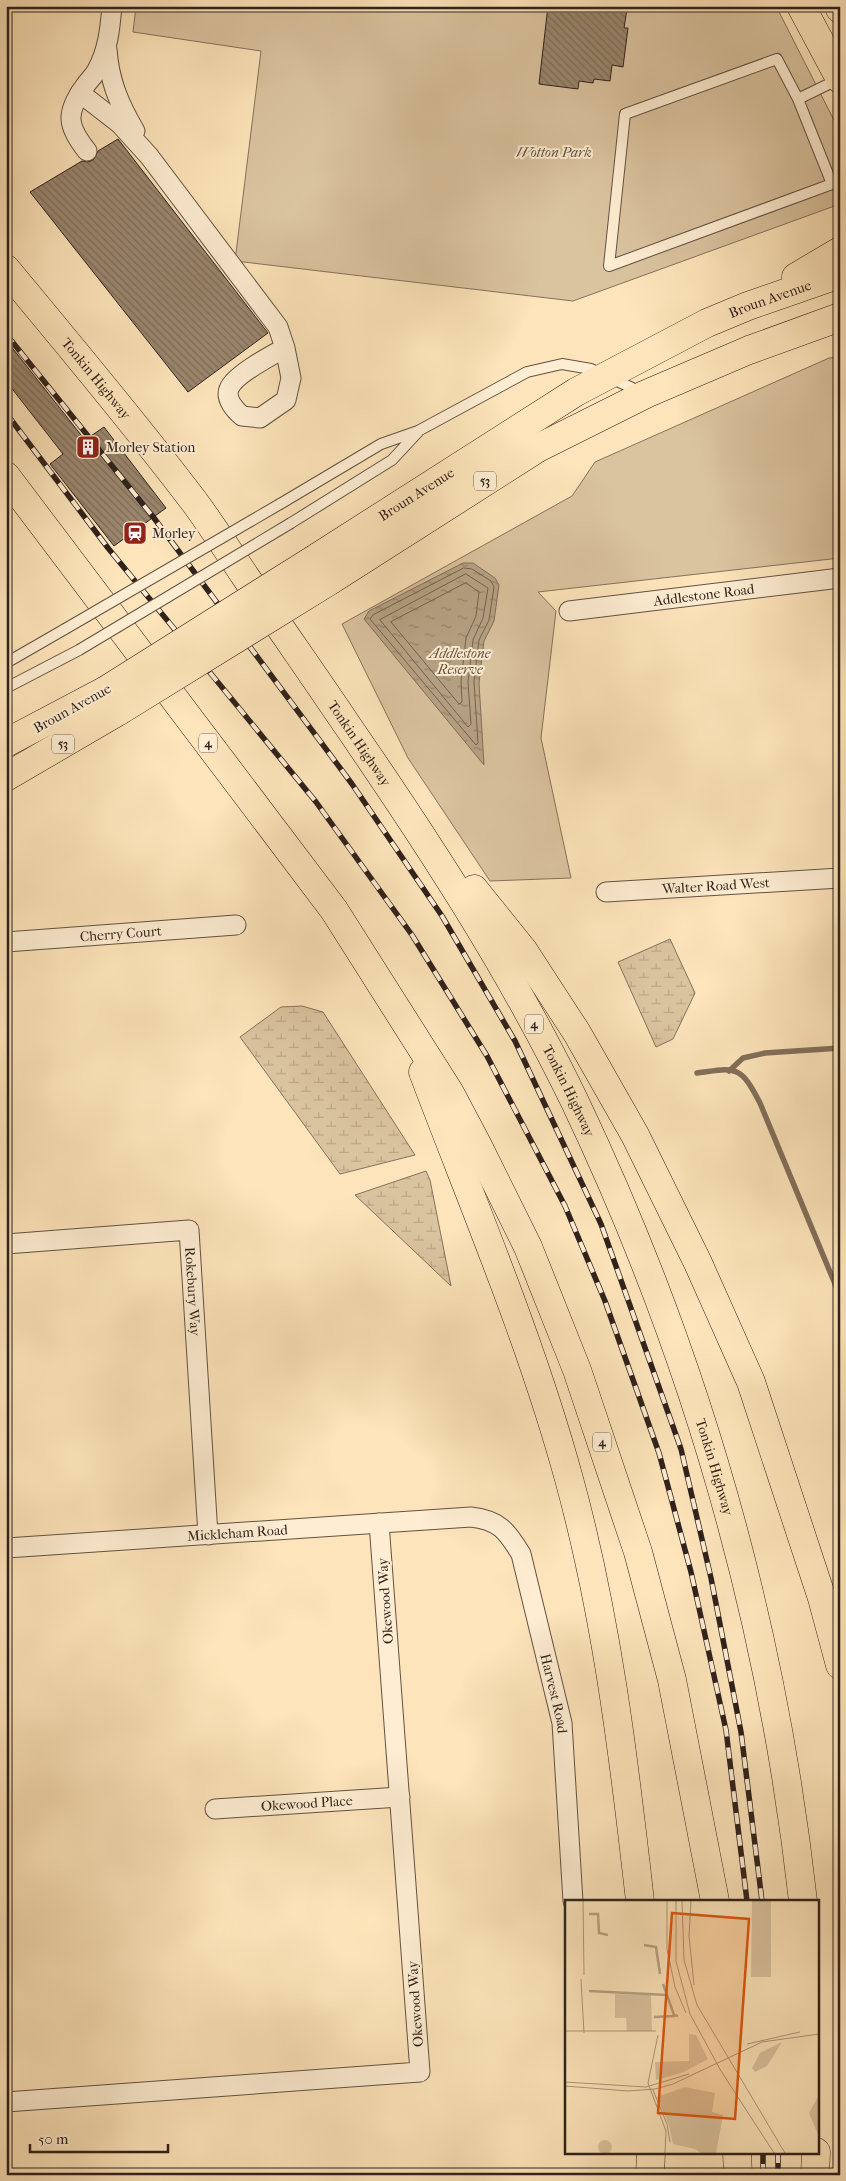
<svg xmlns="http://www.w3.org/2000/svg" width="846" height="2181" viewBox="0 0 846 2181" font-family="'IM FELL French Canon',serif">
<style>
.wetland{fill:url(#wetland-marsh);stroke:#84725e}
.park{fill:#dac39f;stroke:#84725e}
.water{fill:url(#water-ripples);stroke:#816e5a}
.lines{fill:none;stroke-linecap:round;stroke-linejoin:round}
.shore{stroke:#736250;stroke-width:1}
.stream{stroke:#816e5a;stroke-width:5.5}
.building{fill:url(#building-back-hatch);stroke:#2f211c}
.service-casing{stroke:#625244;stroke-width:12}
.minor-casing{stroke:#625244;stroke-width:21}
.primary-casing{stroke:#2f211c;stroke-width:29}
.motorway-casing{stroke:#2f211c;stroke-width:29}
.service{stroke:#feedd2;stroke-width:10}
.minor{stroke:#feedd2;stroke-width:19}
.primary{stroke:#fde4ba;stroke-width:28}
.motorway{stroke:#fde4ba;stroke-width:28}
.rail-casing{stroke:#2f211c;stroke-width:5.5}
.rail{stroke:#feedd2;stroke-width:4;stroke-dasharray:11;stroke-linecap:butt}
.service-bridge-casing{stroke:#625244;stroke-width:12;stroke-linecap:butt}
.primary-bridge-casing{stroke:#2f211c;stroke-width:29;stroke-linecap:butt}
.service-bridge{stroke:#feedd2;stroke-width:10}
.primary-bridge{stroke:#fde4ba;stroke-width:28}
.labels{text-anchor:middle;stroke-width:4;stroke-linejoin:round;paint-order:stroke}
.shield{fill:#feedd2;stroke:#6d5e53;stroke-width:1}
.shield-label{font-size:12px;font-weight:bold;fill:#2f211c}
.park-label{font-size:14px;font-style:italic;fill:#625243;stroke:#feedd2}
.street-label{font-size:14px;fill:#2f211c;stroke:#feedd2}
.poi-label{font-size:14px;fill:#2f211c;stroke:#feedd2;text-anchor:start}
.inset-river{fill:none;stroke:#b7a284;stroke-width:2.5}
.inset-road{fill:none;stroke:#ab967b;stroke-width:1}
.view{fill:#df560d;fill-opacity:0.15;stroke:#df560d;stroke-width:2.5}
.inset-edge{fill:none;stroke:#2f211c;stroke-width:2.5}
</style>
<defs>
<pattern id="wetland-marsh" width="20" height="14" patternUnits="userSpaceOnUse" patternTransform="scale(1.25)"><rect width="20" height="14" fill="#dac39f"/><path d="M1 5h8M5 5V1M11 12h8M15 12V8" fill="none" stroke="#bba788"/></pattern>
<pattern id="water-ripples" width="26" height="14" patternUnits="userSpaceOnUse" patternTransform="scale(1.25)"><rect width="26" height="14" fill="#b7a284"/><path d="M2 4q2-2 4 0t4 0M15 11q2-2 4 0t4 0" fill="none" stroke="#95846b"/></pattern>
<pattern id="building-back-hatch" width="6" height="6" patternUnits="userSpaceOnUse" patternTransform="scale(1.25)"><rect width="6" height="6" fill="#9a866e"/><path d="M-1 5l2 2M0 0l6 6M5-1l2 2" fill="none" stroke="#7e6d5a"/></pattern>
</defs>
<rect width="100%" height="100%" fill="#fde4ba"/>
<filter id="stains"><feTurbulence type="fractalNoise" baseFrequency=".004" numOctaves="4"/><feColorMatrix values="0 0 0 0 .2 0 0 0 0 .09 0 0 0 0 .02 0 0 0 .5 -.17"/></filter>
<radialGradient id="worn" r=".72"><stop offset=".6" stop-color="#630" stop-opacity="0"/><stop offset="1" stop-color="#630" stop-opacity=".3"/></radialGradient>
<!-- wetland -->
<path class="wetland" d="M670 939 695 993 673 1039 656 1047 618 962Z
M302 1006 323 1012 415 1155 340 1174 240 1037 281 1007Z
M426 1171 430 1180 451 1286 355 1195Z"/>
<!-- park -->
<path class="park" d="M136 6H776L840 132V204L573 301 235 261 261 51 133 32Z
M840 357V558L538 592 556 611 541 738 571 878 490 881 408 758 342 624 572 496 595 462 829 358Z"/>
<!-- water -->
<path class="water" d="M463 563H473L495 578 499 585 494 621 484 641 479 683 484 765 364 619 369 611Z"/>
<g class="lines">
<!-- shore -->
<path class="shore" d="M464 568 472 569 491 581 494 587 489 620 479 640 474 682 478 743 476 745 370 619 373 615Z
M466 574 488 588 483 618 473 640 468 682 471 724 468 727 380 620Z
M466 583 479 592 476 616 466 638 461 681 462 702 459 704 391 622Z"/>
<!-- stream -->
<path class="stream" d="M729 1071 743 1058 765 1053 840 1048
M697 1073C737 1067 741 1066 760 1103L840 1296"/>
</g>
<!-- building -->
<path class="building" d="M548 6H621V8L627 9 624 28H628L623 67 612 65 610 81 594 79 593 83 579 81 578 89 539 84Z
M118 139 268 333 188 392 30 192 82 161 88 162 93 160 98 151Z
M6 340 85 440 104 427 166 508 114 546 50 464 63 454 6 381Z"/>
<g class="lines">
<!-- service casing -->
<g class="service-casing">
<path id="service" d="M798 99 777 59 625 114 609 266 832 184 798 99 839 79
M280 504 381 444 418 431 527 372 562 364 591 369 641 392
M291 523 392 460 418 432
M6 663 65 629
M6 688 79 650"/>
</g>
<!-- minor casing -->
<g class="minor-casing">
<g id="minor">
<path d="M107 49C109 80 119 104 135 131"/>
<path d="M80 93 120 124 149 156 278 327 285 348 291 378 286 400 260 418 242 416C235 410 225 399 229 389 234 375 272 355 285 348"/>
<path d="M87 151C67 126 65 113 85 86 89 80 94 76 97 70 108 50 110 29 112 6"/>
<path id="s1" d="M569 611 840 578"/>
<path id="s2" d="M606 892 840 878"/>
<path id="s3" d="M6 942 236 925"/>
<path id="s4" d="M6 1244 189 1230 208 1535"/>
<path id="s5" d="M6 1548 471 1517C499 1520 507 1531 521 1554L562 1723 573 1901"/>
<path id="s6" d="M215 1809 400 1797"/>
<path d="M6 2102 420 2072 379 1523"/>
</g>
</g>
<!-- primary casing -->
<g class="primary-casing">
<g id="primary">
<path d="M801 6 840 79"/>
<path d="M839 6 840 9"/>
<path d="M796 277 840 251"/>
<path id="s7" d="M316 558 576 392 707 323 748 306 840 274"/>
<path d="M331 580 538 448 646 394 749 350 840 317"/>
<path d="M6 743 106 690"/>
<path d="M6 777 119 711"/>
</g>
</g>
<!-- motorway casing -->
<g class="motorway-casing">
<g id="motorway">
<path id="s8" d="M6 269C69 345 133 421 193 500 211 524 228 551 245 576 278 625 312 673 345 722 429 844 510 968 575 1102 695 1354 772 1623 803 1901"/>
<path d="M6 476 334 910 450 1093 477 1144 528 1247 577 1370 638 1552 672 1680 715 1901"/>
<path d="M474 889 523 950 577 1033 635 1135 698 1263 751 1382 822 1598 840 1665"/>
<path d="M423 1072C474 1207 531 1340 569 1479 607 1617 624 1759 640 1901"/>
<path d="M737 2152 738 2175"/>
<path d="M650 2175 651 2152"/>
<path d="M815 2175 816 2152"/>
</g>
</g>
<!-- service -->
<use href="#service" class="service"/>
<!-- minor -->
<use href="#minor" class="minor"/>
<!-- primary -->
<use href="#primary" class="primary"/>
<!-- motorway -->
<use href="#motorway" class="motorway"/>
<!-- rail casing -->
<g class="rail-casing">
<path id="rail" d="M6 334 154 518 352 784 442 916 515 1041 601 1224 681 1449 711 1578 741 1732 762 1901
M6 413 108 548 316 802 412 935 487 1056 565 1206 605 1301 659 1453 691 1572 726 1730 747 1901
M778 2152V2175
M763 2175V2152"/>
</g>
<!-- rail -->
<use href="#rail" class="rail"/>
<!-- service-bridge casing -->
<g class="service-bridge-casing">
<path id="service-bridge" d="M65 629 280 504
M79 650 291 523"/>
</g>
<!-- primary-bridge casing -->
<g class="primary-bridge-casing">
<path id="primary-bridge" d="M106 690 316 558
M119 711 331 580"/>
</g>
<!-- service-bridge -->
<use href="#service-bridge" class="service-bridge"/>
<!-- primary-bridge -->
<use href="#primary-bridge" class="primary-bridge"/>
</g>
<!-- icons -->
<defs>
<g id="building-square" transform="scale(1.25)"><rect x="-9" y="-9" width="18" height="18" rx="4" fill="#8f2418" stroke="#feedd2"/><path d="M-4-6H4V6H1V3H-1V6H-4ZM-2.5-4.3h1.7v1.8h-1.7ZM.8-4.3h1.7v1.8H.8ZM-2.5-1h1.7V.8h-1.7ZM.8-1h1.7V.8H.8Z" fill="#fff"/></g>
<g id="station-square" transform="scale(1.25)"><rect x="-9" y="-9" width="18" height="18" rx="4" fill="#8f2418" stroke="#feedd2"/><path d="M-3-6H3Q5-6 5-4V2Q5 4 3 4L4.5 6H3L1.5 4h-3L-3 6H-4.5L-3 4Q-5 4-5 2V-4Q-5-6-3-6ZM-3.5-4v3h7v-3ZM-3.5 1v1.5H-2V1ZM2 1v1.5H3.5V1Z" fill="#fff"/></g>
</defs>
<g fill-rule="evenodd">
<use href="#building-square" x="88" y="447"/>
<use href="#station-square" x="135" y="533"/>
</g>
<g class="labels">
<!-- shield labels -->
<g class="shield">
<rect x="474" y="471.5" width="22" height="19" rx="4"/>
<rect x="199" y="733.5" width="18" height="19" rx="4"/>
<rect x="52" y="734.5" width="22" height="19" rx="4"/>
<rect x="525" y="1014.5" width="18" height="19" rx="4"/>
<rect x="593" y="1432.5" width="18" height="19" rx="4"/>
</g>
<g class="shield-label">
<text x="485" y="485">53</text>
<text x="208" y="747">4</text>
<text x="63" y="748">53</text>
<text x="534" y="1028">4</text>
<text x="602" y="1446">4</text>
</g>
<!-- park labels -->
<g class="park-label">
<text x="554" y="157">Wotton Park</text>
<text x="460" y="658">Addlestone<tspan x="460" dy="16">Reserve</tspan></text>
</g>
<!-- street labels -->
<g class="street-label">
<text dy="5" stroke="none"><textPath href="#s7" startOffset="524">Broun Avenue</textPath></text>
<text dy="5" stroke="none"><textPath href="#s8" startOffset="142">Tonkin Highway</textPath></text>
<text dy="5" stroke="none"><textPath href="#s7" startOffset="119">Broun Avenue</textPath></text>
<text dy="5" stroke="none"><textPath href="#s1" startOffset="136">Addlestone Road</textPath></text>
<text transform="translate(72 708) rotate(-29)" y="5">Broun Avenue</text>
<text dy="5" stroke="none"><textPath href="#s8" startOffset="592">Tonkin Highway</textPath></text>
<text dy="5" stroke="none"><textPath href="#s2" startOffset="110">Walter Road West</textPath></text>
<text dy="5" stroke="none"><textPath href="#s3" startOffset="115">Cherry Court</textPath></text>
<text dy="5" stroke="none"><textPath href="#s8" startOffset="998">Tonkin Highway</textPath></text>
<text dy="5" stroke="none"><textPath href="#s4" startOffset="245">Rokebury Way</textPath></text>
<text dy="5" stroke="none"><textPath href="#s8" startOffset="1402">Tonkin Highway</textPath></text>
<text dy="5" stroke="none"><textPath href="#s5" startOffset="232">Mickleham Road</textPath></text>
<text transform="translate(385 1601) rotate(-94)" y="5">Okewood Way</text>
<text dy="5" stroke="none"><textPath href="#s5" startOffset="675">Harvest Road</textPath></text>
<text dy="5" stroke="none"><textPath href="#s6" startOffset="92">Okewood Place</textPath></text>
<text transform="translate(415 2004) rotate(-94)" y="5">Okewood Way</text>
</g>
<!-- poi labels -->
<g class="poi-label">
<text x="106" y="452">Morley Station</text>
<text x="152" y="538">Morley</text>
</g>
</g>
<!-- overview -->
<g transform="translate(565 1900)">
<rect width="254" height="254" fill="#fde4ba"/>
<path d="M217 142 202 166 190 172 187 168 195 153Z" fill="#dac39f"/>
<path d="M208 150 202 163 190 169 195 155Z" fill="#dac39f"/>
<path d="M187 0H206V77H186ZM50 94 86 95 87 131H62L61 118H50ZM124 134 131 135 143 159 119 172 91 180 90 162 124 161ZM120 187 150 193 147 212 158 215 151 253H136L130 249 108 244 104 226 92 197ZM254 195V237L244 213ZM33 247a7 7 0 1 1 14 0a7 7 0 1 1-14 0Z" fill="#dac39f"/>
<path class="inset-river" d="M24 14H33L34 33 43 35M79 45 91 47 95 74M98 84 109 115 113 116M24 91 102 95M89 117 110 116"/>
<path class="inset-road" d="M18 0 19 75M102 0V49L110 87 121 113M111 0V61L125 114 156 171 209 253M117 0 119 60 132 105 220 253M126 0 124 36 129 85M16 79 19 133M0 131H91M93 135 83 183 101 231 100 253M182 144 235 132M0 182 81 187 124 174M0 186 63 191 90 189 108 184 197 142 254 134M88 190 102 224 105 242"/>
<path class="view" d="M107 13 184 19 170 219 93 213Z"/>
<rect width="254" height="254" class="inset-edge"/>
</g>
<!-- margin -->
<rect width="846" height="2181" fill="none" stroke="#fde4ba" stroke-width="25"/>
<rect x="8" y="8" width="831" height="2166" fill="none" stroke="#2f211c" stroke-width="2.5"/>
<rect x="12" y="12" width="821" height="2156" fill="none" stroke="#2f211c"/>
<!-- scale -->
<path d="M30 2144v8h138v-8" fill="none" stroke="#2f211c" stroke-width="2.5"/>
<text x="38" y="2144" font-size="15" fill="#2f211c" stroke="#feedd2" stroke-width="4" paint-order="stroke">50 m</text>
<rect width="100%" height="100%" filter="url(#stains)"/>
<rect width="100%" height="100%" fill="url(#worn)"/>
</svg>
